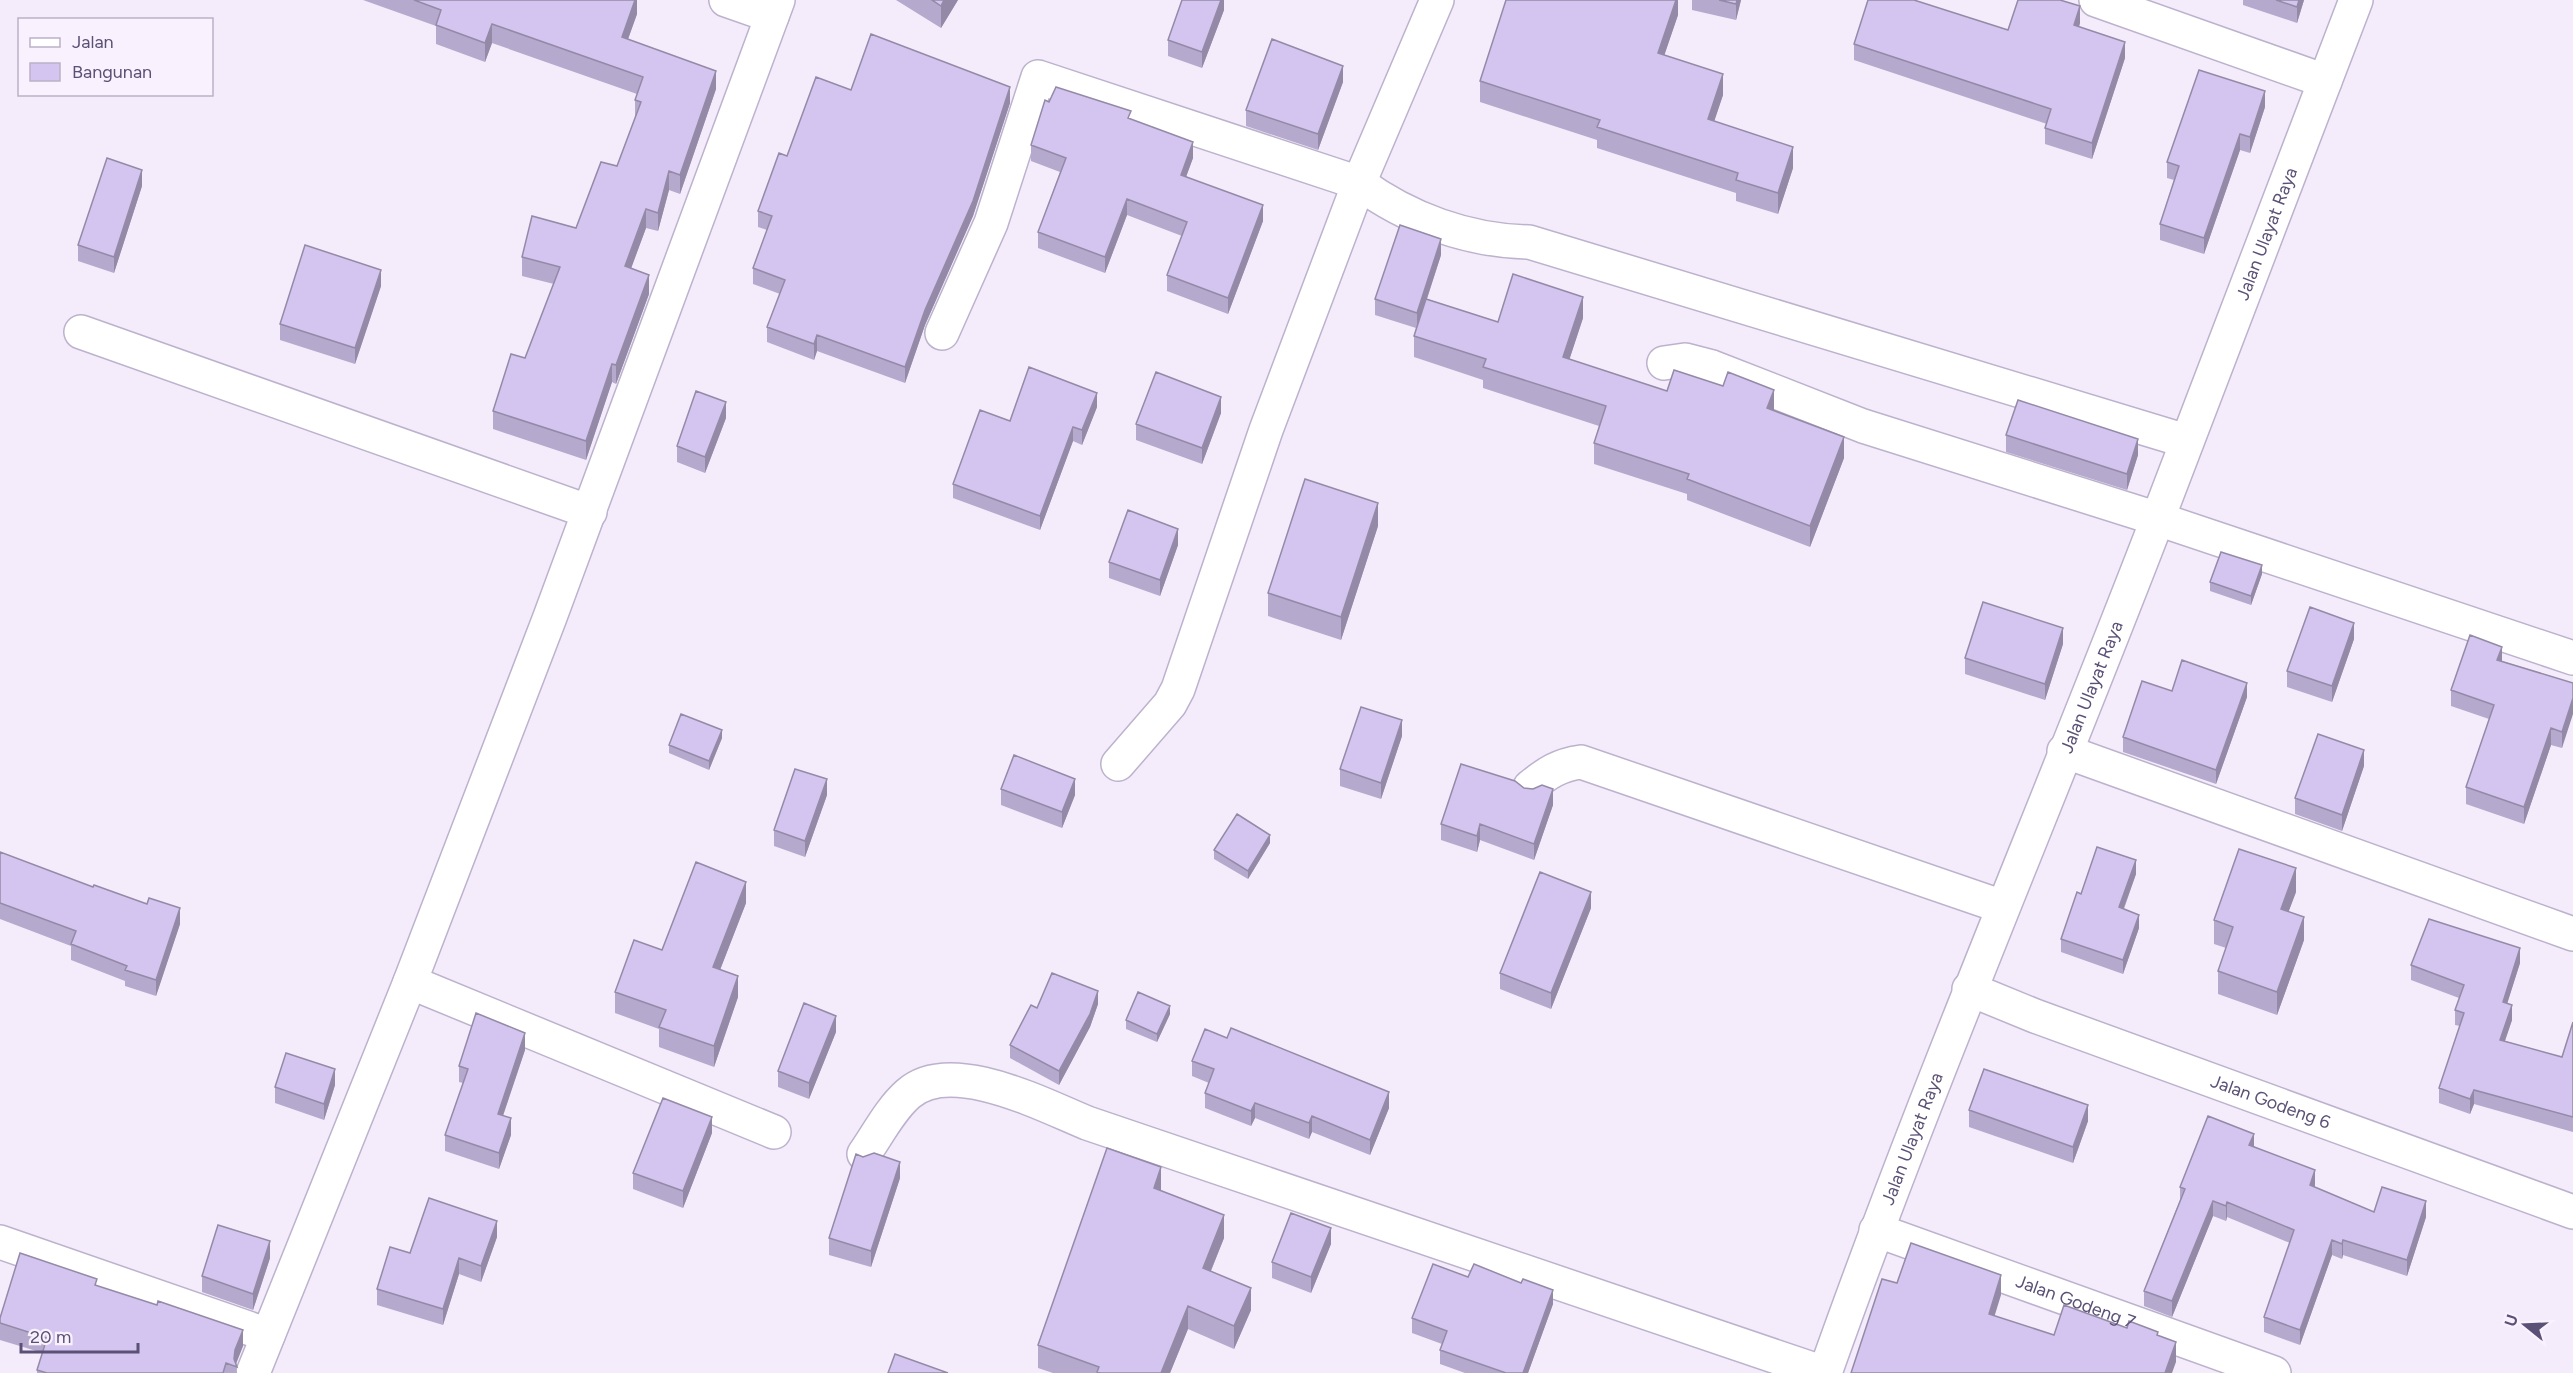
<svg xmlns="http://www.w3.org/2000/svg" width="2573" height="1373" viewBox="0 0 2573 1373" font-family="Figtree,sans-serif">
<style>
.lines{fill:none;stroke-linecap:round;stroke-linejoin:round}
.street-casing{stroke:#bcb2cd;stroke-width:36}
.street{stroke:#fff;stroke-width:33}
.wall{fill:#b5a9ce}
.shaded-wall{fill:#948aa7}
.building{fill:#d3c5ef;stroke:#948aa7;stroke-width:1.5}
.labels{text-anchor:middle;stroke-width:5;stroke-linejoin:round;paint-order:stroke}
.street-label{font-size:18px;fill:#5b5075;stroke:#f9f2fe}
</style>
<rect width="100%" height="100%" fill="#f4ecfb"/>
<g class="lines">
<!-- street casing -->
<g class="street-casing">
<g id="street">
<path d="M726 0 772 16"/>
<path d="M2096 0 2325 81"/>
<path d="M81 332 590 512"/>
<path d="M942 333 991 223 1038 77 1359 183 1437 0"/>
<path d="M1664 363 1685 360 1712 367 1863 426 2158 519 2573 658"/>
<path d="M2064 751 2573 934"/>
<path d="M1118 764 1170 704 1178 689 1266 430 1359 183C1408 219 1468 241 1529 242L2186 441"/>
<path d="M1530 787C1547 773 1559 765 1581 762L2003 907"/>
<path d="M410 982 774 1132"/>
<path id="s1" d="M1969 989 2035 1016 2573 1212"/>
<path d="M864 1154C878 1134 890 1110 908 1094 950 1056 1043 1105 1087 1123L1824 1373"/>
<path id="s2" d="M1876 1230 2274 1373"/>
<path d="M0 1242 268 1335"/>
<path d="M253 1373 410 982 550 617 778 0"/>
<path id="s3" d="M1825 1373C1927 1085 2048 804 2158 518 2224 346 2290 173 2356 0"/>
</g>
</g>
<!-- street -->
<use href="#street" class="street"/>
</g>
<!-- wall -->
<path class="wall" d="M363 0H637V14L628 39 716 89 680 194 669 190 658 231 646 228 631 268 649 294 616 384 612 382 586 460 493 429V411L525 358 554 284 522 276V257L576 228 617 166 635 118V100L637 94 492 43 485 62 436 44V26Z
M896 0H958L941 28Z
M1224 0V10L1202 68 1168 56V40Z
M1678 0V15L1664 55 1723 95 1714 121 1793 168 1778 214 1736 201V193L1597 148V140L1480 102V81Z
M1692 0H1741L1736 20 1692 10Z
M2243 0H2304L2297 23 2243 5Z
M2080 23 2079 27 2125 58 2092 159 2045 144V128L2047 124 1854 60V44L2008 30Z
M1343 82 1318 150 1246 126V110Z
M851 90 1010 103 973 216 925 325 905 383 817 351 814 360 767 342V327L780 294 753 284V268L767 230 758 227V211L787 156Z
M1049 102 1131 119 1193 158 1186 176 1263 221 1228 314 1167 291V275L1182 236 1127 215 1105 273 1038 248V232L1060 172 1031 161V145Z
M2265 107 2250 153 2240 150 2204 254 2160 240V224L2174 180 2167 178V162Z
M142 186 114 273 78 261V245Z
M1441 255 1427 299 1498 322 1583 318 1569 360 1667 391 1774 410 1844 458 1810 547 1687 500V494L1594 464V443L1599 426 1483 388V380L1414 357V336L1416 328 1375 315V299Z
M381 286 355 364 280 340V324Z
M1097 407 1082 445 1073 441 1040 530 953 498V484L1010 421Z
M1221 413 1202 464 1136 440V424Z
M726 418 705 473 677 462V446Z
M2006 435 2138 455 2127 490 2006 452Z
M1378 526 1341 640 1268 616V593Z
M1178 545 1160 596 1109 578V562Z
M2262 574 2251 605 2210 591V582Z
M2354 639 2332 702 2287 687V671Z
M2063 644 2045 700 1965 674V658Z
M2502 661 2573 683 2562 748 2551 745 2524 824 2466 804V787L2489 719 2451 706V690Z
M2172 691 2247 697 2216 784 2123 752V737Z
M1402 736 1381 799 1340 786V769Z
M722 738 709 770 669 753V745Z
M2364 766 2342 831 2295 814V798Z
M1524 788 1533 789 1553 805 1534 860 1480 840 1477 852 1441 840V824Z
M1001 789 1075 795 1062 828 1001 805Z
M827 795 805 857 774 846V830Z
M1270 843 1248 879 1214 859V850Z
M0 852 180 924 156 996 125 986V981L71 960V946L0 919Z
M2136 874 2124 909 2139 928 2123 974 2061 952V939L2081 894Z
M2296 892 2288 912 2304 940 2277 1015 2218 994V971L2226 948 2214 944V920Z
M746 903 720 970 738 997 714 1067 659 1047V1029L615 1013V992L662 950Z
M1591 908 1551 1009 1500 989V973Z
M2520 963 2507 1003 2512 1020 2505 1041 2562 1057 2573 1022V1132L2474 1104 2470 1114 2439 1103V1088L2460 1026 2455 1025V1010L2459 998 2411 980V965Z
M1098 1004 1090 1027 1059 1085 1010 1058V1045L1037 1008Z
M1170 1014 1157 1042 1126 1029V1020Z
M836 1032 809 1099 778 1087V1071Z
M525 1050 503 1116 511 1135 499 1169 445 1151V1135L463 1083 459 1082V1066Z
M1192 1061 1389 1108 1370 1155 1312 1132 1309 1139 1255 1118 1251 1126 1205 1108V1093L1209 1083 1192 1076Z
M335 1085 324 1120 275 1103V1087Z
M1969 1110 2088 1121 2073 1163 1969 1127Z
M712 1133 683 1208 633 1189V1173Z
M2254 1146 2315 1185V1187L2374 1212 2426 1217 2407 1276 2343 1255 2342 1259 2332 1255 2300 1345 2264 1332V1317L2290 1243 2227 1217 2226 1221 2213 1216 2172 1317 2144 1306V1291L2180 1200V1187Z
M900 1178 871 1267 829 1255V1238Z
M1161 1190V1191L1224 1238 1211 1271 1251 1310 1234 1349 1188 1329 1170 1373H1053L1038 1368V1345Z
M497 1237 481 1282 459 1274 443 1325 377 1305V1289L410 1253Z
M1331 1244 1311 1293 1272 1278V1262Z
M270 1258 253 1310 202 1292V1276Z
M1468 1277 1553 1304 1528 1373H1465L1440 1364V1350L1442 1344 1412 1333V1318Z
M97 1286 243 1346 236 1364 237 1373H37V1370L43 1353 0 1340V1318Z"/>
<!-- shaded-wall -->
<path class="shaded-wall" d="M635 0H637V14L622 56V37Z
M944 0H958L941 28V6Z
M1221 0H1224V10L1202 68V52Z
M1676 0H1678V15L1658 74V53Z
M1737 0H1741L1736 20V4Z
M2299 0H2304L2297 23V7Z
M2080 6V23L2074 41V25Z
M492 24V43L485 62V43Z
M2125 42V58L2092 159V143Z
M1343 66V82L1318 150V134Z
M716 71V89L680 194V175Z
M1723 74V95L1708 140V119Z
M1010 87V103L973 216 925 325 905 383V367L925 310Z
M2265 91V107L2250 153V137Z
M2240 134V150L2204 254V238Z
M1193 142V158L1181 191V175Z
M1793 147V168L1778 214V193Z
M142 170V186L114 273V257Z
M669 171V190L658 231V213Z
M1127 199V215L1105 273V257Z
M1263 205V221L1228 314V298Z
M646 209V228L625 285V266Z
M1441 239V255L1417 329V313Z
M381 270V286L355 364V348Z
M649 275V294L616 384V365Z
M1583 297V318L1563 379V357Z
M817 335V351L814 360V344Z
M612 364V382L586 460V441Z
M1774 390V411L1767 408Z
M1097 393V407L1082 445V430Z
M1221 397V413L1202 464V448Z
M726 402V418L705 473V457Z
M1073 427V441L1040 530V516Z
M1844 437V458L1810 547V526Z
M2138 439V455L2127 490V474Z
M1378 503V526L1341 640V617Z
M1178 529V545L1160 596V580Z
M2262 565V574L2251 605V596Z
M2354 623V639L2332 702V686Z
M2063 628V644L2045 700V684Z
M2502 647V663L2497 660Z
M2247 683V697L2216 784V770Z
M2573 698V714L2562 748V732Z
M1402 720V736L1381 799V783Z
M2551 728V745L2524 824V807Z
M722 730V738L709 770V761Z
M2364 750V766L2342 831V815Z
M827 779V795L805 857V841Z
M1075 779V795L1062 828V812Z
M1553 789V805L1534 860V844Z
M1480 824V840L1477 852V836Z
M1270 835V843L1248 879V871Z
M2136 860V874L2119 921V907Z
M2296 868V892L2281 932V909Z
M746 882V903L713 988V967Z
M1591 892V908L1551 1009V993Z
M180 908V924L156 996V980Z
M2139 915V928L2123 974V960Z
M2304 917V940L2277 1015V992Z
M2520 948V963L2503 1017V1002Z
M738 976V997L714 1067V1046Z
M1098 991V1004L1090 1027 1059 1085V1071Z
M2512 1005V1020L2500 1055V1040Z
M1170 1006V1014L1157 1042V1034Z
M836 1016V1032L809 1099V1083Z
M525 1033V1050L498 1130V1114Z
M335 1069V1085L324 1120V1104Z
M2474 1090V1104L2470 1114V1099Z
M1389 1092V1108L1370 1155V1140Z
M1255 1103V1118L1251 1126V1111Z
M2088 1105V1121L2073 1163V1147Z
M1312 1116V1132L1309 1139V1123Z
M712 1117V1133L683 1208V1191Z
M511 1118V1135L499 1169V1153Z
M2254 1134V1149L2249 1145Z
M900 1162V1178L871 1267V1251Z
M1161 1167V1190L1154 1211V1188Z
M2315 1170V1185L2310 1200V1185Z
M2213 1201V1216L2172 1317V1301Z
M2426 1201V1217L2407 1276V1260Z
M2227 1202V1217L2226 1221V1206Z
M1224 1215V1238L1203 1290V1268Z
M497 1221V1237L481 1282V1266Z
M1331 1228V1244L1311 1293V1277Z
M2332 1240V1255L2300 1345V1330Z
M2343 1240V1255L2342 1259V1244Z
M270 1241V1258L253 1310V1294Z
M459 1258V1274L443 1325V1309Z
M2001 1275V1295L1989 1334V1314Z
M1251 1288V1310L1234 1349V1326Z
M1553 1290V1304L1528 1373H1523Z
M1188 1306V1329L1170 1373H1161Z
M243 1330V1346L235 1366 234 1359 235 1350Z
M2176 1342V1362L2172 1373H2165Z"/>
<!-- building -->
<path class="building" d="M414 0H635L622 37 716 71 680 175 669 171 658 213 646 209 625 266 649 275 616 365 612 364 586 441 493 411 511 354 525 358 560 267 522 257 532 216 576 228 601 162 617 166 641 102 635 100 643 77 492 24 485 43 436 25 441 10Z
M932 0H944L941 6Z
M1182 0H1221L1202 52 1168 40Z
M1506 0H1676L1658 53 1723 74 1708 119 1793 147 1778 193 1736 180 1738 173 1597 127 1600 120 1480 81Z
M1719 0H1737L1736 4Z
M1868 0H1914L2008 30 2018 0H2060L2080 6 2074 25 2125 42 2092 143 2045 128 2051 109 1854 44Z
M2276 0H2299L2297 7Z
M871 34 1010 87 973 201 925 310 905 367 817 335 814 344 767 327 785 280 753 268 772 216 758 211 779 153 787 156 816 77 851 90Z
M1272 39 1343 66 1318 134 1246 110Z
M2199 70 2265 91 2250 137 2240 134 2204 238 2160 224 2179 166 2167 162Z
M1056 87 1131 111 1128 118 1193 142 1181 175 1263 205 1228 298 1167 275 1187 222 1127 199 1105 257 1038 232 1066 158 1031 145 1045 100 1049 102Z
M107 158 142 170 114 257 78 245Z
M1400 225 1441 239 1417 313 1375 299Z
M305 245 381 270 355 348 280 324Z
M1513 274 1583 297 1563 357 1667 391 1674 370 1723 386 1728 372 1774 390 1767 408 1844 437 1810 526 1687 479 1689 474 1594 443 1606 406 1483 367 1486 359 1414 336 1426 299 1498 322Z
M1029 367 1097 393 1082 430 1073 427 1040 516 953 484 980 410 1010 421Z
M1156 372 1221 397 1202 448 1136 424Z
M696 391 726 402 705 457 677 446Z
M2018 400 2138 439 2127 474 2006 435Z
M1305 479 1378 503 1341 617 1268 593Z
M1128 510 1178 529 1160 580 1109 562Z
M2221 552 2262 565 2251 596 2210 582Z
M1983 602 2063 628 2045 684 1965 658Z
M2310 607 2354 623 2332 686 2287 671Z
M2470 635 2502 647 2497 660 2573 683V698L2562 732 2551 728 2524 807 2466 787 2494 705 2451 690Z
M2182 660 2247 683 2216 770 2123 737 2142 681 2172 691Z
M1361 707 1402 720 1381 783 1340 769Z
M681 714 722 730 709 761 669 745Z
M2318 734 2364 750 2342 815 2295 798Z
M1014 755 1075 779 1062 812 1001 789Z
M1461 764 1515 781 1524 788 1533 789 1542 785 1553 789 1534 844 1480 824 1477 836 1441 824Z
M795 769 827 779 805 841 774 830Z
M1237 814 1270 835 1248 871 1214 850Z
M2097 847 2136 860 2119 907 2139 915 2123 960 2061 939 2077 892 2081 894Z
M2239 849 2296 868 2281 909 2304 917 2277 992 2218 971 2233 927 2214 920Z
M0 852 93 887 94 885 147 904 149 898 180 908 156 980 125 970 127 966 71 944 76 931 0 903Z
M696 862 746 882 713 967 738 976 714 1046 659 1027 666 1010 615 992 634 940 662 950Z
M1540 872 1591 892 1551 993 1500 973Z
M2429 919 2520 948 2503 1002 2512 1005 2500 1040 2562 1057 2573 1022V1117L2474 1090 2470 1099 2439 1088 2464 1013 2455 1010 2464 985 2411 965Z
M1052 973 1098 991 1090 1014 1059 1071 1010 1045 1031 1005 1037 1008Z
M1138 992 1170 1006 1157 1034 1126 1020Z
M804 1003 836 1016 809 1083 778 1071Z
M476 1013 525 1033 498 1114 511 1118 499 1153 445 1135 468 1069 459 1066Z
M1231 1028 1389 1092 1370 1140 1312 1116 1309 1123 1255 1103 1251 1111 1205 1093 1214 1069 1192 1061 1205 1029 1227 1038Z
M286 1053 335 1069 324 1104 275 1087Z
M1984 1069 2088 1105 2073 1147 1969 1110Z
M663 1098 712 1117 683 1191 633 1173Z
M2208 1116 2254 1134 2249 1145 2315 1170 2310 1185 2374 1212 2382 1187 2426 1201 2407 1260 2343 1240 2342 1244 2332 1240 2300 1330 2264 1317 2294 1230 2227 1202 2226 1206 2213 1201 2172 1301 2144 1291 2185 1189 2180 1187Z
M1107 1148 1161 1167 1154 1188 1224 1215 1203 1268 1251 1288 1234 1326 1188 1306 1161 1373H1100L1097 1372 1099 1367 1038 1345Z
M874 1153 900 1162 871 1251 829 1238 856 1154 863 1157Z
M429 1198 497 1221 481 1266 459 1258 443 1309 377 1289 390 1247 410 1253Z
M1291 1213 1331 1228 1311 1277 1272 1262Z
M218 1225 270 1241 253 1294 202 1276Z
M1911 1243 2001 1275 1989 1314 2054 1335 2064 1305 2127 1328 2129 1321 2158 1332 2157 1335 2176 1342 2165 1373H1851L1882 1279 1897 1283Z
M20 1253 97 1279 95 1285 157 1305 158 1301 243 1330 235 1350 234 1359 237 1367 226 1363 223 1373H47L37 1370 47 1338 0 1323V1318Z
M1433 1264 1468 1277 1474 1264 1521 1283 1523 1279 1553 1290 1523 1373H1506L1440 1350 1447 1331 1412 1318Z
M895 1354 948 1373H888Z"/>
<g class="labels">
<!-- street labels -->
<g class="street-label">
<text dy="6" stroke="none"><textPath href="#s3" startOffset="1222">Jalan Ulayat Raya</textPath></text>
<text dy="6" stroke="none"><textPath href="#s3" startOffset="736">Jalan Ulayat Raya</textPath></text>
<text dy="6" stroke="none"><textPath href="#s1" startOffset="322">Jalan Godeng 6</textPath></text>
<text dy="6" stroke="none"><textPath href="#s3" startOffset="250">Jalan Ulayat Raya</textPath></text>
<text dy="6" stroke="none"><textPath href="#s2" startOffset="212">Jalan Godeng 7</textPath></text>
</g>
</g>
<!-- legend -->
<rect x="18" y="18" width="195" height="78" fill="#f9f2fe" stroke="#bab1c7" stroke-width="1.5"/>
<rect x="30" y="38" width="30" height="9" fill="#ffffff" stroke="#bab1c7" stroke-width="1.5"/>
<text x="72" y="48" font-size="18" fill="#5b5075">Jalan</text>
<rect x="30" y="63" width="30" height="18" fill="#d3c5ef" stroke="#bab1c7" stroke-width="1.5"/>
<text x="72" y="78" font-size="18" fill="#5b5075">Bangunan</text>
<!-- north arrow -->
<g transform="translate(2525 1325) rotate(288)" stroke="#f9f2fe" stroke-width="4.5" paint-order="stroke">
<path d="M0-4.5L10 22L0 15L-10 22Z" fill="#5b5075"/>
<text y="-9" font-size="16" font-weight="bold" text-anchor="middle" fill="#5b5075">U</text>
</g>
<!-- scale -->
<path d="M21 1343v9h117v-9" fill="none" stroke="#5b5075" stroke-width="3"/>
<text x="30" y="1343" font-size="18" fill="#5b5075" stroke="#f9f2fe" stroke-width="4.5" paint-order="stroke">20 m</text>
</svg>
